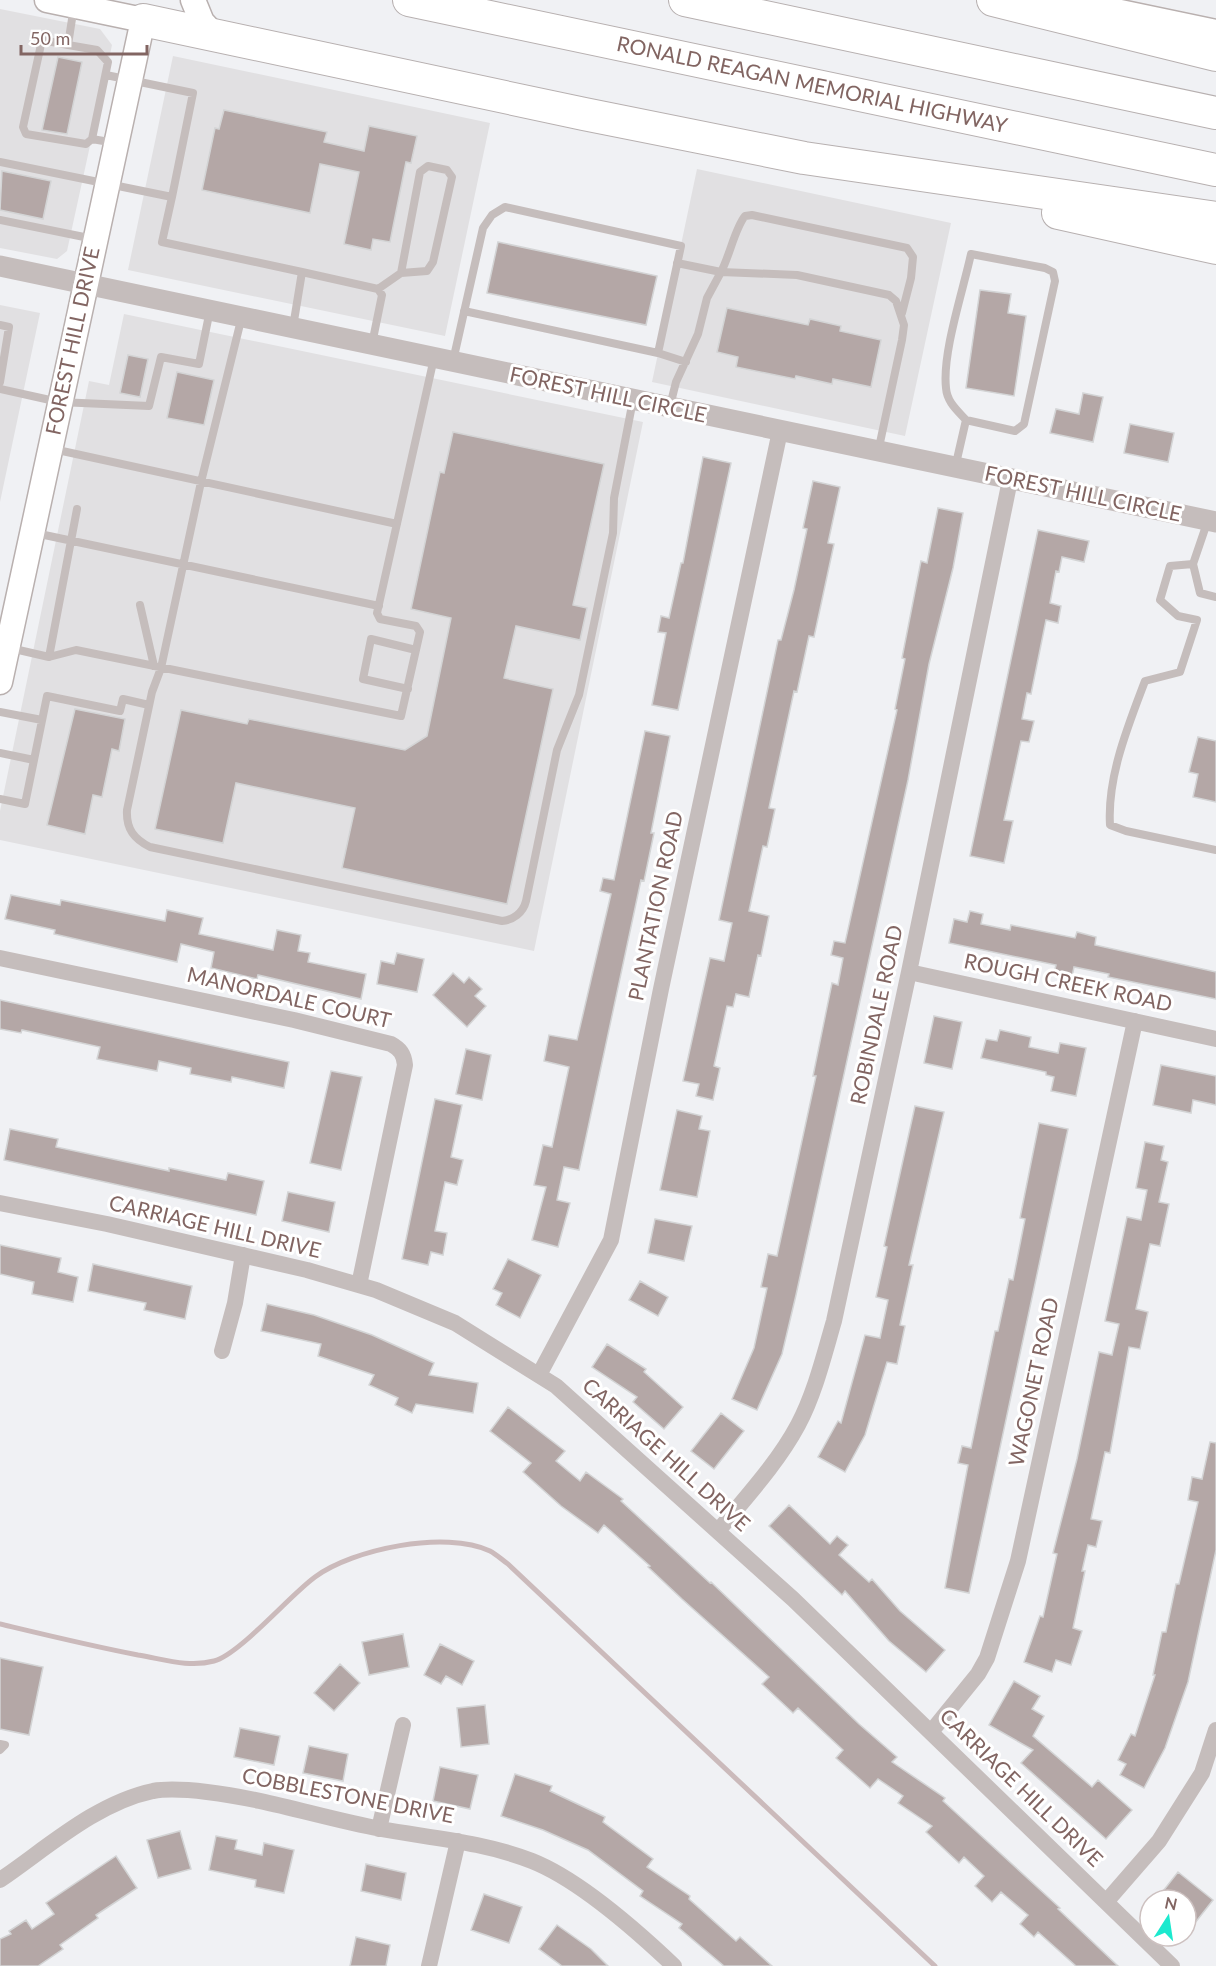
<svg xmlns="http://www.w3.org/2000/svg" width="1216" height="1966" viewBox="0 0 1216 1966" font-family="Lato,sans-serif">
<style>
.built{fill:#e1e0e2}
.lines{fill:none;stroke-linecap:round;stroke-linejoin:round}
.stream{stroke:#cbbabb;stroke-width:5}
.building{fill:#b4a7a6;stroke:#d3d4d5;stroke-width:1.5}
.secondary-casing{stroke:#b9b0af;stroke-width:27}
.motorway-casing{stroke:#b7b0b0;stroke-width:34}
.service{stroke:#c5bdbc;stroke-width:8}
.minor{stroke:#c5bdbc;stroke-width:16}
.tertiary{stroke:#c5bdbc;stroke-width:21}
.secondary{stroke:#fff;stroke-width:24}
.motorway{stroke:#fff;stroke-width:32}
.labels{text-anchor:middle;stroke-width:6;stroke-linejoin:round;paint-order:stroke}
.street-label{font-size:21px;fill:#826562;stroke:#fff}
</style>
<rect width="100%" height="100%" fill="#f0f1f4"/>
<!-- built -->
<path class="built" d="M0 9 100 29 112 45 67 251 57 259 0 248Z
M173 56 490 123 445 336 128 270Z
M697 169 951 223 905 436 652 382Z
M0 305 40 313 0 502Z
M124 314 643 422 534 951 0 840V811L89 381 109 385Z"/>
<g class="lines">
<!-- stream -->
<path class="stream" d="M0 1624C46 1635 91 1646 138 1655 163 1659 189 1668 214 1661 239 1655 290 1595 315 1577 353 1549 445 1530 490 1551 496 1554 502 1560 508 1564L935 1966"/>
</g>
<!-- building -->
<path class="building" d="M58 57 82 62 67 134 42 130Z
M224 110 327 132 324 142 364 151 369 126 417 136 411 163 406 162 390 242 373 239 371 250 344 244 359 172 320 164 310 213 202 190 215 128 219 129Z
M2 171 51 181 43 219 0 210Z
M498 242 657 276 646 325 487 293Z
M980 290 1011 294 1008 313 1026 316 1014 396 966 388Z
M727 308 808 325 810 319 841 326 840 331 881 340 871 387 833 379 832 384 796 376 795 379 736 367 738 357 717 352Z
M128 355 148 359 140 397 120 393Z
M177 372 214 380 204 425 167 418Z
M1083 393 1103 397 1093 442 1050 433 1056 409 1079 414Z
M1130 424 1174 433 1168 462 1124 453Z
M453 432 604 464 573 605 587 608 580 640 516 626 504 678 553 689 507 904 342 868 355 808 236 783 223 843 155 829 181 710 247 724 249 719 405 750 427 736 451 618 411 609 440 472 444 473Z
M703 457 731 463 678 710 652 705 666 633 658 632 661 616 669 618 681 563H683Z
M813 481 840 487 828 543 834 544 814 637 809 636 797 692 794 691 769 808 775 809 767 847 763 846 749 911 769 916 761 956 758 955 749 997 736 994 733 1007 727 1006 714 1066 720 1068 713 1100 696 1096 699 1084 683 1081 710 958 724 961 732 923 719 920 778 640H781L794 590 807 529 803 528Z
M938 508 963 513 953 568 929 664 908 780 796 1295 782 1354 757 1410 732 1399 754 1348 767 1288 761 1287 768 1254 777 1256 816 1076H813L832 983 838 985 843 958 831 955 834 941 845 943 897 710 895 709 905 659 902 658 921 561 927 563Z
M1038 530 1089 541 1084 562 1062 557 1059 572 1056 571 1050 603 1061 606 1058 623 1046 620 1031 694 1027 693 1022 719 1034 721 1029 742 1021 741 1004 820 1013 821 1004 863 970 856Z
M75 709 125 719 119 751 112 749 102 797 93 795 85 834 47 825Z
M645 731 670 736 651 833H654L644 881 641 880 579 1170 564 1167 557 1200 570 1203 558 1247 532 1240 546 1187 534 1185 543 1145 552 1147 569 1067 544 1061 549 1035 577 1040 611 894 600 891 603 878 614 880Z
M1198 737 1216 741V802L1193 797 1198 774 1189 772Z
M11 895 60 905 61 900 165 921 167 910 203 918 199 934 273 950 277 930 301 935 298 951 310 953 308 962 366 974 361 999 258 975 257 979 211 968 214 952 181 944 177 962 54 934 55 930 5 919Z
M970 911 983 914 981 924 1010 930 1011 925 1075 938 1077 932 1096 937 1095 945 1216 972V999L1108 977 1109 974 1074 967 1072 977 1054 973 1056 965 949 943 954 919 967 922Z
M397 953 424 959 417 992 377 984 381 961 394 964Z
M453 973 464 983 469 977 482 989 475 996 486 1006 467 1027 433 995Z
M0 1000 289 1062 284 1088 232 1077 231 1082 190 1074 191 1068 159 1061 157 1071 97 1059 100 1047 22 1030 21 1033 0 1029Z
M934 1016 962 1022 952 1069 924 1063Z
M1000 1030 1031 1037 1029 1047 1058 1053 1060 1043 1086 1048 1076 1096 1051 1091 1054 1077 1046 1075V1072L981 1058 986 1039 997 1041Z
M466 1049 491 1055 482 1100 456 1094Z
M1161 1065 1216 1076V1105L1193 1100 1191 1113 1153 1105Z
M331 1071 362 1077 341 1170 310 1163Z
M435 1099 462 1105 451 1157 463 1160 457 1185 445 1182 438 1216 435 1231 447 1233 443 1255 431 1252 428 1265 402 1259Z
M915 1106 944 1112 909 1265H913L900 1325 905 1326 897 1364 887 1362 865 1435 845 1472 818 1457 838 1421 841 1423 865 1335 880 1338 888 1300 876 1297 887 1247 884 1246Z
M677 1110 702 1116 699 1129 710 1131 697 1197 660 1190Z
M1039 1123 1068 1129 969 1593 945 1588 968 1465 958 1463 962 1446 971 1448 995 1331H998L1009 1279 1013 1280 1025 1219 1020 1218Z
M10 1129 58 1139 56 1147 169 1171V1168L226 1180 228 1173 264 1181 256 1215 4 1160Z
M1145 1142 1164 1146 1161 1160 1168 1162 1159 1202 1169 1204 1160 1246 1150 1244 1136 1309 1148 1312 1140 1349 1129 1347 1110 1453 1105 1452 1091 1519 1102 1521 1096 1547 1088 1545 1082 1571H1085L1073 1628 1082 1631 1071 1665 1056 1660 1052 1672 1024 1662 1040 1616 1043 1617 1057 1554 1053 1553 1077 1459 1099 1352 1112 1355 1119 1324 1105 1321 1127 1217 1141 1220 1147 1190 1136 1188Z
M288 1192 335 1202 329 1232 282 1221Z
M655 1219 692 1226 684 1261 648 1253Z
M0 1245 61 1258 58 1272 78 1277 73 1302 32 1294 34 1282 0 1274Z
M508 1259 541 1275 520 1318 496 1305 502 1293 493 1289Z
M93 1264 192 1286 185 1319 144 1310 146 1303 88 1291Z
M640 1281 668 1297 658 1316 629 1300Z
M267 1304 314 1315 372 1335 434 1363 429 1375 478 1383 473 1413 416 1404 412 1413 395 1405 398 1398 369 1385 374 1375 318 1356 321 1344 261 1331Z
M607 1344 646 1369 644 1372 683 1407 664 1429 633 1402 637 1397 592 1367Z
M508 1407 565 1451 556 1461 580 1481 586 1472 623 1499 621 1501 710 1583 711 1582 859 1724 897 1757 892 1762 945 1798 943 1801 1060 1908 1058 1909 1118 1966H1076L1038 1932 1034 1937 1020 1924 1028 1915 1001 1892 992 1902 975 1886 984 1876 964 1857 959 1863 926 1832 932 1826 898 1803 903 1796 878 1779 870 1788 836 1758 843 1750 798 1708 793 1713 762 1684 769 1677 682 1599 648 1567 650 1566 604 1525 598 1533 561 1506 523 1472 531 1463 490 1431Z
M721 1413 744 1431 714 1469 691 1451Z
M1210 1442 1216 1443V1550L1188 1682 1165 1748 1144 1788 1120 1775 1126 1764 1118 1760 1131 1734 1135 1736 1155 1675H1153L1162 1632H1166L1176 1584H1179L1198 1502 1188 1500 1192 1477 1202 1479Z
M789 1505 830 1544 837 1536 848 1545 839 1555 869 1582 872 1579 900 1611 945 1650 926 1672 889 1641 845 1591 842 1595 769 1526Z
M403 1634 409 1667 369 1675 362 1642Z
M440 1644 474 1661 462 1685 446 1676 441 1684 424 1675Z
M0 1658 43 1667 29 1735 0 1729Z
M340 1664 360 1683 334 1711 314 1693Z
M1014 1681 1040 1696 1032 1709 1044 1716 1033 1736 1092 1787 1098 1780 1132 1810 1106 1839 1021 1763 1033 1750 989 1725Z
M485 1705 489 1744 461 1747 457 1708Z
M240 1728 280 1736 274 1765 234 1757Z
M309 1746 348 1754 343 1781 303 1773Z
M440 1767 478 1775 470 1809 433 1801Z
M515 1774 552 1786 550 1791 605 1817 603 1822 653 1859 647 1867 690 1896 689 1899 736 1941 740 1937 772 1966H724L679 1928 682 1924 640 1896 643 1891 588 1850 543 1830 501 1816Z
M180 1831 191 1869 158 1878 147 1840Z
M216 1836 237 1840 235 1849 262 1855 264 1843 294 1850 284 1893 255 1887 256 1880 209 1870Z
M116 1856 137 1888 96 1915 98 1918 60 1945 63 1949 38 1966H0V1939L11 1934 9 1931 26 1920 32 1929 54 1914 46 1903Z
M366 1864 406 1873 401 1900 361 1891Z
M1178 1872 1213 1900 1195 1923 1186 1915V1900H1156Z
M484 1894 522 1907 509 1943 471 1930Z
M557 1925 591 1949 608 1966H562L539 1949Z
M356 1937 390 1945 386 1966H350Z"/>
<g class="lines">
<!-- secondary casing -->
<g class="secondary-casing">
<path id="secondary" d="M193 0 202 22 215 36
M1063 0 1216 32
M0 682 143 20 47 0"/>
</g>
<!-- motorway casing -->
<g class="motorway-casing">
<path id="motorway" d="M409 0 1216 170
M685 0 1216 113
M993 0 1216 55
M143 20 584 114 804 158 1216 218
M1058 213 1216 248"/>
</g>
<!-- service -->
<path class="service" d="M68 45 97 50 108 62 92 139 86 144 26 134 23 127 42 40 68 45 74 6
M106 75 193 93 172 197
M92 139 115 143
M0 162 172 197 162 242 302 272 293 327
M0 220 94 239
M677 263 721 272C730 255 735 228 745 216L752 215 907 248 913 257 911 278 902 313
M302 272 378 289 382 295 372 344
M378 289 401 273 420 172 428 166 447 170 452 177 433 262 427 271 401 273
M464 311 658 353
M242 316 201 482 161 668 152 692 127 810C126 829 134 839 150 847L502 921C513 920 523 913 526 901L557 750 579 695 613 533 614 498 633 400
M0 325 9 327 0 382
M453 361 483 228 492 215 505 207 681 246 658 353 686 362
M0 389 59 402 149 406 161 357 199 364 210 310
M670 406 676 382 698 334 707 298 721 272 797 275 889 295 896 301 904 325 902 340 878 452
M53 449 397 524
M955 468 966 420C957 410 947 402 946 388 942 353 963 291 971 254L1045 268 1053 272 1055 281 1024 424 1015 431 966 420
M1208 520 1193 564 1170 566 1160 600 1178 616 1197 620 1180 672 1145 681C1128 726 1107 777 1110 825L1126 831 1216 850
M35 533 379 606
M1193 564 1200 593 1216 597
M140 605 154 666
M10 648 49 657 76 650 401 716 420 632 416 626 380 619 377 613 434 358
M49 657 77 509
M408 689 363 679 371 639 416 650
M0 712 42 720
M0 753 34 760 25 804 0 799
M34 760 47 696 120 711 123 699 149 705
M0 1744 5 1745 0 1750"/>
<!-- minor -->
<path class="minor" d="M0 958 294 1020 391 1044C400 1049 404 1054 405 1065L359 1285
M909 972 1216 1039
M0 1203 107 1224 307 1270 376 1290 455 1323 556 1386 793 1599 1172 1966
M222 1351 235 1303 243 1255
M539 1375 611 1240 661 989 780 431
M718 1531C746 1497 777 1464 798 1425 815 1393 824 1355 834 1321L909 972 1010 480
M931 1732 978 1674 987 1658 1018 1561 1135 1021
M379 1829 403 1725
M0 1880C47 1848 96 1803 153 1791 170 1788 190 1790 207 1792 267 1799 322 1818 381 1829 431 1838 484 1842 532 1861 580 1880 636 1930 674 1966
M1106 1902 1159 1841 1202 1773 1216 1730
M429 1966 458 1841"/>
<!-- tertiary -->
<path class="tertiary" d="M0 266 1216 522"/>
<!-- secondary -->
<use href="#secondary" class="secondary"/>
<!-- motorway -->
<use href="#motorway" class="motorway"/>
</g>
<g class="labels">
<!-- street labels -->
<g class="street-label">
<text transform="translate(812 85) rotate(12)" y="7">RONALD REAGAN MEMORIAL HIGHWAY</text>
<text transform="translate(73 341) rotate(-78)" y="7">FOREST HILL DRIVE</text>
<text transform="translate(608 395) rotate(12)" y="7">FOREST HILL CIRCLE</text>
<text transform="translate(1083 494) rotate(12)" y="7">FOREST HILL CIRCLE</text>
<text transform="translate(656 906) rotate(-78)" y="7">PLANTATION ROAD</text>
<text transform="translate(1068 983) rotate(12)" y="7">ROUGH CREEK ROAD</text>
<text transform="translate(289 998) rotate(13)" y="7">MANORDALE COURT</text>
<text transform="translate(877 1015) rotate(-78)" y="7">ROBINDALE ROAD</text>
<text transform="translate(215 1227) rotate(13)" y="7">CARRIAGE HILL DRIVE</text>
<text transform="translate(1034 1382) rotate(-78)" y="7">WAGONET ROAD</text>
<text transform="translate(666 1455) rotate(42)" y="7">CARRIAGE HILL DRIVE</text>
<text transform="translate(1021 1788) rotate(44)" y="7">CARRIAGE HILL DRIVE</text>
<text transform="translate(348 1796) rotate(11)" y="7">COBBLESTONE DRIVE</text>
</g>
</g>
<!-- north arrow -->
<g transform="translate(1168 1918) rotate(12)"><circle r="28" fill="#ffffff" stroke="#cdc1c0" stroke-width="1.5"/>
<path d="M0-4.5L10 22L0 15L-10 22Z" fill="#1ce9ce"/>
<text y="-9" font-size="16" font-weight="bold" text-anchor="middle" fill="#826562">N</text>
</g>
<!-- scale -->
<path d="M21 45v9h126v-9" fill="none" stroke="#826562" stroke-width="3"/>
<text x="30" y="45" font-size="18" fill="#826562" stroke="#ffffff" stroke-width="4.5" paint-order="stroke">50 m</text>
</svg>
